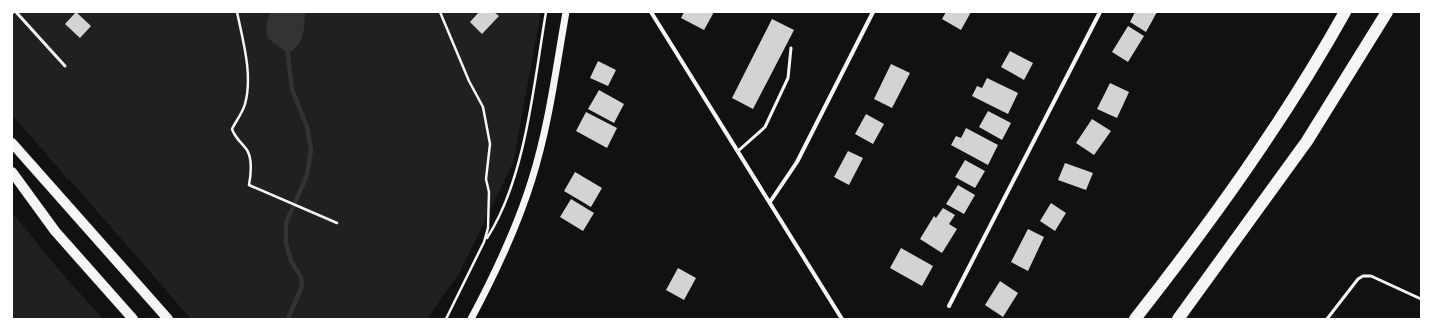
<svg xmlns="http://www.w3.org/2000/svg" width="1433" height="331" viewBox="0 0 1433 331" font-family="'Golos Text',sans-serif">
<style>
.green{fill:#202020}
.water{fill:#333}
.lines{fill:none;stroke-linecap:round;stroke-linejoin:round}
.stream{stroke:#333;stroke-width:4.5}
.building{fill:#d3d3d3}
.path{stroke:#f5f5f5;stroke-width:2.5}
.service{stroke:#f5f5f5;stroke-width:3}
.minor{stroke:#f5f5f5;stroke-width:4}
.tertiary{stroke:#f5f5f5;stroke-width:7}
.primary{stroke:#f5f5f5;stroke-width:10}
.motorway{stroke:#f5f5f5;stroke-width:12}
</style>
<rect width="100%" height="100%" fill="#111"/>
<!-- green -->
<path class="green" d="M12 12H541L513 163 460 272 427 319H191L69 179 67 180 61 171 12 115Z
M12 212 59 270 103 319H12Z"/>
<!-- water -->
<path class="water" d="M271 12H305C304 28 305 45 288 53L272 42 267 36C266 27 266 20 271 12Z"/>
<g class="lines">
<!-- stream -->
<path class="stream" d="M287 47 292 89 307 127 311 150 307 175 286 223V243L291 261 301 277 302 286 288 319"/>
</g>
<!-- building -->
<path class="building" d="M76 12 91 26 80 38 65 24Z
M479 12H494L499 16 482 34 470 22Z
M684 12H714L704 30 681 18Z
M946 12H971L961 30 942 19Z
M1135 12H1157L1146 32 1130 22Z
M772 19 794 30 753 109 732 98Z
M1128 26 1144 36 1128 62 1112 52Z
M1010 51 1033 63 1024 80 1001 67Z
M598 61 616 70 608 86 590 78Z
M891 64 910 73 892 108 874 99Z
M987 78 1018 93 1008 114 972 96 977 86 982 88Z
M1110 83 1129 92 1117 118 1097 109Z
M599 90 624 104 614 123 588 109Z
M988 111 1011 123 1002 140 979 127Z
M586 112 617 128 607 148 576 131Z
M866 114 884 124 873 144 855 134Z
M1092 119 1111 131 1094 155 1076 143Z
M966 128 998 145 988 165 951 145 956 136 961 138Z
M848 151 863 158 849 185 834 177Z
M965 160 985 171 975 188 955 177Z
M1065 163 1093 173 1086 190 1058 180Z
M575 172 602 188 591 207 564 191Z
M958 185 975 195 964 214 946 204Z
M571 199 594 213 583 231 560 217Z
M1051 203 1066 213 1055 231 1040 221Z
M943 208 955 215 949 224 957 229 942 253 920 239 934 216 936 218Z
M1028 229 1044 237 1028 271 1011 262Z
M901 248 933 266 922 286 890 268Z
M678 268 696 278 684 300 666 290Z
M1000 281 1018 293 1003 317 985 305Z"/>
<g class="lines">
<!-- path -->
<path class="path" d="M237 12C243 41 253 75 245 104 243 112 236 121 232 129 235 138 241 142 247 150 253 160 251 174 249 185L337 223
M440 12 469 81 483 107 490 144 486 179 489 192 488 228 484 242 446 319
M487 238C526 178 534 82 546 12"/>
<!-- service -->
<path class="service" d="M16 12 65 66
M12 13 13 12
M738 151 765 127 788 78 791 48
M1327 319 1358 279 1363 276H1371L1421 299"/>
<!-- minor -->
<path class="minor" d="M651 12 842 319
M770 202 797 162 873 12
M949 306 1100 12"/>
<!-- tertiary -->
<path class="tertiary" d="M471 319C495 274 517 228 532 179 549 125 556 68 566 12"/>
<!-- primary -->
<path class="primary" d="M12 143 168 319
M12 172 55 231 133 319"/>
<!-- motorway -->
<path class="motorway" d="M1135 319C1212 221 1284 121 1345 12
M1178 319 1307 141 1387 12"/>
</g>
<!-- border -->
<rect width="1433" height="331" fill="none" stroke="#ffffff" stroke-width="26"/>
</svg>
